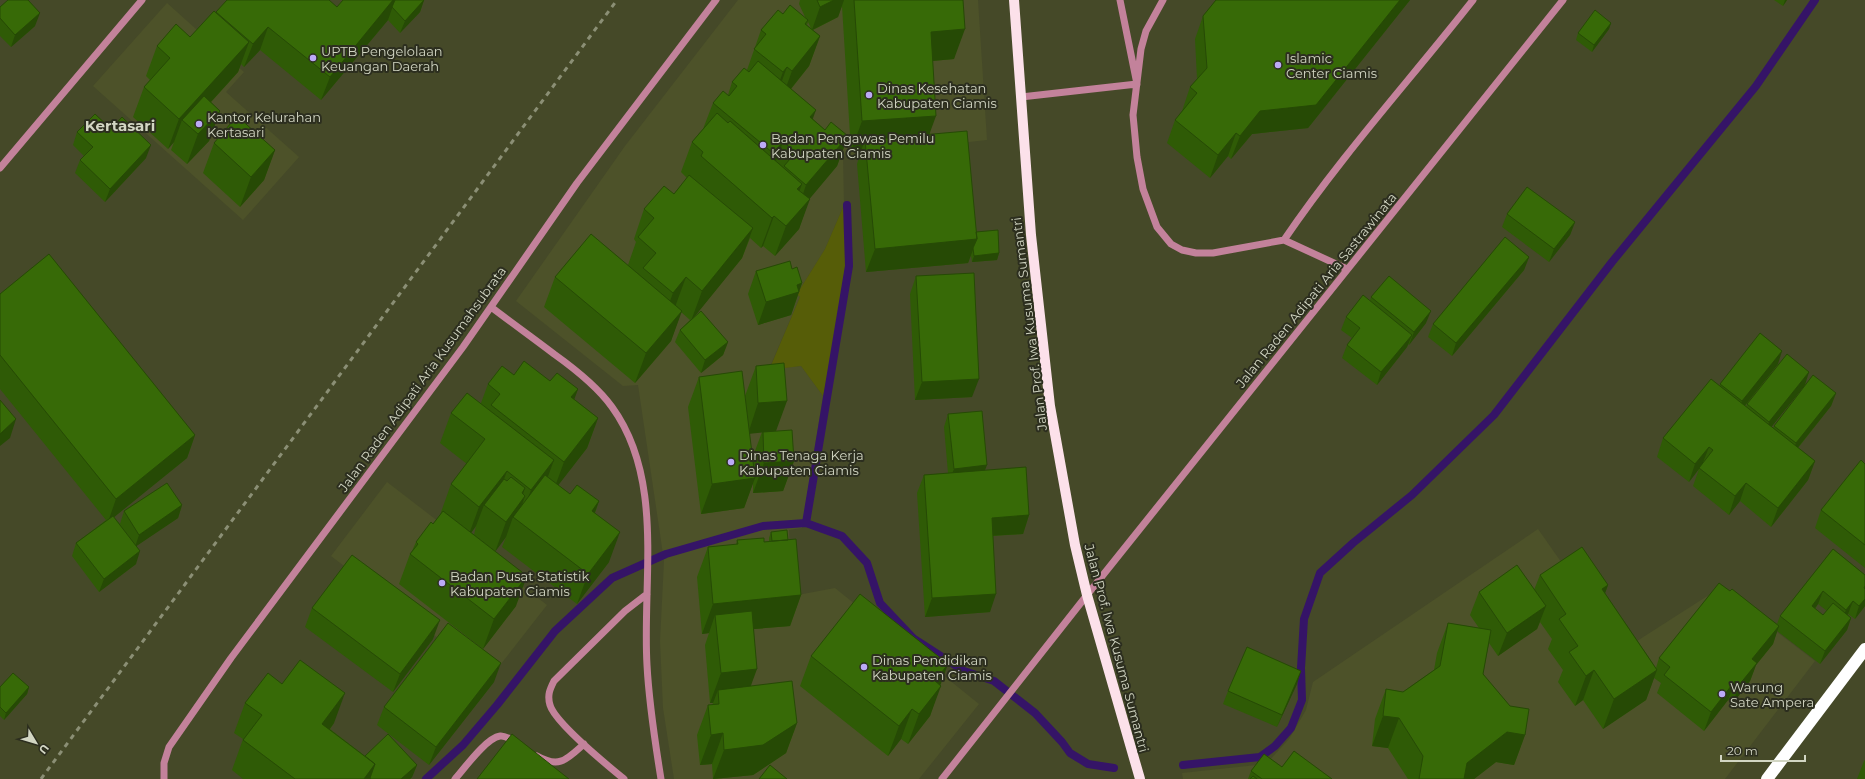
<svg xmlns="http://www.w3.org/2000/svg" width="1865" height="779" viewBox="0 0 1865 779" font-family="Montserrat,sans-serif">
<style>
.built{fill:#4d5229}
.green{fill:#565d08}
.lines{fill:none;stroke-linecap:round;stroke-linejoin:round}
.stream{stroke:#351467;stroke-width:8}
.minor{stroke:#c3829b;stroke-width:7}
.major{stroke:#fce1ea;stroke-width:10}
.highway{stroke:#fff;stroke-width:12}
.rail{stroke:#8b8f75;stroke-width:3;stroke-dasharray:5 5;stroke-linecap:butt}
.wall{fill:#2f5b06;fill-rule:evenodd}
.shaded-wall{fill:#264a05}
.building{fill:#376a07;stroke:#264a05}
.poi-dot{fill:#bcaaf6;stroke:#2c2e1f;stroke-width:1.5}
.labels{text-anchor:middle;stroke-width:4;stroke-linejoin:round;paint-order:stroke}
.poi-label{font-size:13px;fill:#d2d6c3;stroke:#2c2e1f;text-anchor:start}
.street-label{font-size:13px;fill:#d2d6c3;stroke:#2c2e1f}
.quarter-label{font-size:15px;font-weight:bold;fill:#d2d6c3;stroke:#2c2e1f}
</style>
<rect width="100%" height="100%" fill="#454928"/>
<!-- built -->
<path class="built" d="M738 0H978L987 140 843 156 844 205 825 249 797 294 800 297 769 369 801 366 823 396 802 528 789 530 792 596 835 588 979 704 919 779H674L663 708 660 641 664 561 638 385 623 386 516 301 625 146Z
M167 3 244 72 226 92 299 157 243 220 93 86Z
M387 482 547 605 490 678 331 556Z
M1538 529 1623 650 1712 593 1773 629 1815 661 1725 779H1183L1182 773 1266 764 1289 739 1306 710 1313 682Z"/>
<!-- green -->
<path class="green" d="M844 205 846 261 829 372 823 396 801 366 769 370 800 297 797 294 825 249Z"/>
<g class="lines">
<!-- stream -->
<path class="stream" d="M806 523 849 266 847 205
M1183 765 1260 757 1275 746 1291 728 1302 700 1301 668 1304 619 1320 573 1353 543 1412 495 1494 415 1612 262 1756 86 1815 0
M426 779 463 745 497 705 555 631 612 578 666 554 763 526 806 523 842 536 867 563 880 603 913 638 964 671 994 681 1035 713 1062 742 1070 753 1088 764 1114 768"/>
<!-- minor -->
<path class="minor" d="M1163 0 1146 31 1141 49 1133 115 1137 157 1143 189 1157 227 1171 244 1182 250 1196 253H1213L1284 240 1347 269
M1021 97 1137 84 1120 0
M0 168 142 0
M1284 240C1341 156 1410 80 1473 0
M491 307C512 323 533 338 554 354 575 369 597 386 612 407 665 480 642 581 647 665 649 703 655 742 661 779
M537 756C560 769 567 759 584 744
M164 779V763L169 747 231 658 463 347 577 183 716 0
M455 779C464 769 486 738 500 736 505 735 512 740 517 743
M624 779C607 765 555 723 550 705 547 695 550 689 554 681L625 611 647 594
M942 779 1087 595 1563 0"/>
<!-- major -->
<path class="major" d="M1014 0 1031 235 1050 406 1075 545 1087 595 1140 779"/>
<!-- highway -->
<path class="highway" d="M1767 779 1865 649"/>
<!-- rail -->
<path class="rail" d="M41 779 617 0"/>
</g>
<!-- wall -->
<path class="wall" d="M424 0 420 12 400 33 388 20 321 100 260 50 244 67 241 64 238 72 211 102 220 111 209 141 187 164 171 150 174 142 168 149 133 117 144 87 150 80 146 76 157 46 190 37 216 12 337 7Z
M800 0H963L954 59 932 61 930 134 976 232 999 253 997 260 972 262 971 255 968 263 866 272 857 164 861 151H851L842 6 838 17 813 30 820 36 809 66 791 89 813 119 825 130 848 136 837 166 809 199 799 229 775 256 763 246 761 248 750 238 742 258 693 318 728 342 723 355 701 373 675 342 680 330 690 320 681 312 671 341 635 383 544 307 555 277 628 265 636 242 634 239 644 209 674 194 687 178 681 172 692 142 703 129 713 103 728 95 732 82 747 70 761 30 783 14 806 19 799 4ZM808 22 811 28 807 25Z
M1216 0H1410L1308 128 1252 134 1231 159 1228 156 1210 178 1167 143 1175 120 1182 111 1190 87 1197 79 1195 39 1203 16Z
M1774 0H1787L1783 6Z
M0 7 35 26 11 47 0 36Z
M1611 23 1609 29 1592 52 1576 40 1578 33Z
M111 129 146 158 105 202 75 173 80 160 84 156 73 145 77 132Z
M214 143 275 150 264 180 240 207 203 173Z
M1507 214 1575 222 1570 235 1549 262 1502 227Z
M1529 257 1524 270 1452 356 1428 337 1433 324Z
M792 269 802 283 791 315 758 325 748 294 756 271Z
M916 276 972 397 915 400 910 294Z
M0 294 195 435 187 458 114 517 120 524 124 511 182 505 178 518 136 546V564L99 592 72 556 76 543 106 520 0 389Z
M1371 297 1426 323 1409 345 1408 344 1407 347 1377 385 1342 358 1347 345 1352 338 1341 330 1346 317 1370 301Z
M1778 364 1745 406 1746 407 1747 404 1805 385 1771 427 1773 428 1774 426 1836 393 1831 406 1798 448 1815 461 1808 480 1771 527 1740 501 1729 515 1693 486 1699 469 1689 482 1657 457 1663 438 1720 386V384Z
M756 366 776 431 794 461 783 491 753 493V483L744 508 701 514 688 407 699 377 746 402 745 396ZM762 432 752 459 749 433Z
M514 375 550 381 578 389 574 399 598 418 587 448 558 485 570 494 599 501 595 513 609 562 577 604 502 547 506 537 495 551 516 606 483 649 399 584 410 554 412 551 416 542 433 524 440 515 451 484 467 464 440 443 451 413 481 403 488 384ZM476 526 474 535 471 533Z
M948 414 985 470 1029 515 1023 534 993 536 990 612 925 617 917 493 924 475 948 473 944 427Z
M1865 464V568L1815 528 1821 510Z
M771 532 788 540 801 595 790 626 754 629 751 686 797 723 786 753 753 775 713 779 712 764 700 765 697 735 708 705H712L713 703H710L705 645 709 633 702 634 697 577 708 547 736 545 737 540 764 542 769 541V538Z
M1833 549 1865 575V606L1855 619 1848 614V615L1851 618 1847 630 1820 664 1777 631 1773 644 1756 665 1750 681 1733 703 1728 700 1704 731 1657 693 1661 683 1654 678 1646 700 1603 729 1583 700 1575 706 1558 682 1563 670 1548 649 1552 639 1540 622 1537 629 1498 656 1489 643 1483 674 1525 735 1514 765 1496 762 1474 779H1408L1388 748 1372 746 1375 719 1386 689 1403 692 1434 670 1437 653 1448 623 1479 628 1470 615 1479 592 1534 590 1540 575 1608 585 1605 593 1656 668 1659 658 1730 591 1777 624 1780 616ZM1818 604 1827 611 1823 615 1815 609Z
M312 608 433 639 393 692 305 627Z
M811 656 940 685 930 716 908 744 901 739 888 756 800 686Z
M494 682 429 765 377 725 384 707Z
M1297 684 1277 727 1223 704 1228 691Z
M0 687H29L27 694 4 720 0 716Z
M245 703 334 723 330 729 365 756 417 765 412 777 410 779H243L232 770 243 739 234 733Z
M1865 760V779H1857L1864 761Z
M1282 767 1332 779H1248L1251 771Z"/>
<!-- shaded-wall -->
<path class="shaded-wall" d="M393 0H395L388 20 321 100 330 77Z
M424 0 420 12 400 33 405 21Z
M834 0H844L838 17 812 30 820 7Z
M1400 0H1410L1308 128 1252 134 1231 159 1240 136 1260 111Z
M1785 0H1787L1783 6Z
M40 13 35 26 11 47 15 35Z
M1611 23 1609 29 1592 52 1594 45Z
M268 27 260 50 244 67 253 44Z
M965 29 954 59 920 62 931 32Z
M820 36 809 66 781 101 792 71Z
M249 42 238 72 189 126 182 120 174 142 168 149 179 119Z
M787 67 776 97 772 102 783 72Z
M816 110 805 140 810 117Z
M220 111 209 141 187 164 198 134Z
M936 116 925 146 865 140 861 151H851L862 121Z
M1236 133 1228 156 1210 178 1218 155Z
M848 136 837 166 796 215 806 185Z
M783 142 772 172 762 183 773 153Z
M151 145 146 158 105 202 110 189Z
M275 150 264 180 240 207 251 177Z
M802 184 791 214 797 189Z
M810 199 799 229 775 256 786 226Z
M774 216 763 246 761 248 772 218Z
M1575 222 1570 235 1549 262 1554 249Z
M753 228 742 258 691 321 702 291Z
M977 239 968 263 866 272 875 249Z
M999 253 997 260 972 262 974 256Z
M1529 257 1524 270 1452 356 1456 343Z
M686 277 675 307 662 323 673 293Z
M802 283 791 315 758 325 766 302 797 285Z
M682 311 671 341 635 383 646 353Z
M1431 311 1426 323 1409 345 1414 332Z
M1412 335 1407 347 1377 385 1381 372Z
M728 342 723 355 701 373 705 360Z
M1782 351 1778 364 1738 414 1742 401Z
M1809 372 1805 385 1765 435 1769 422Z
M979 379 972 397 915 400 922 382Z
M578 389 567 419 571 397Z
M1836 393 1831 406 1791 456 1796 443Z
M787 401 776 431 748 434 758 403Z
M598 418 587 448 553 492 564 462Z
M16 419 10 438 0 446V434Z
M195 435 187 458 108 522 116 499Z
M1709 447 1702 465 1689 482 1695 464Z
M554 460 543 490 520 520 531 490Z
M794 461 783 491 753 493 764 463Z
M1815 461 1808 480 1771 527 1778 508Z
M987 465 982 478 949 482 954 469Z
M507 471 496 501 484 505 476 526 468 537 479 507Z
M755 478 744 508 701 514 712 484Z
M1746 483 1740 501 1729 515 1735 496Z
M525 488 520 503 525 496 517 520 513 517 506 537 495 552 506 522 522 493Z
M599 501 588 531 592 511Z
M182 505 178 518 135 547 139 535Z
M1029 515 1023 534 985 536 992 518Z
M620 532 609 562 577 604 588 574Z
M140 551 136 564 99 592 104 579Z
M527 576 516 606 483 649 494 619Z
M1608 585 1597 615 1602 589Z
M1823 591 1818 604 1807 619 1812 606Z
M996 594 990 612 925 617 932 598Z
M801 595 790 626 717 632 715 615 709 633 702 634 713 604Z
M1865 599V606L1855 619 1859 606Z
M1853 601 1848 614 1841 623 1846 610Z
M1546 606 1537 629 1498 656 1507 633Z
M1851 618 1847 630 1820 664 1825 651Z
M440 620 433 639 393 692 400 674Z
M1779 626 1773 644 1756 665 1750 681 1733 703 1739 685 1752 659Z
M501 663 494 682 429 765 436 747Z
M948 664 939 689 941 686 930 716 908 744 919 714 935 681Z
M757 669 746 699 718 690 713 703H710L721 673Z
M1594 670 1583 700 1575 706 1586 676Z
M1657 670 1646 700 1603 729 1614 699Z
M1301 671 1297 684 1277 727 1282 715Z
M1735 681 1728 700 1704 731 1711 712Z
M29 687 27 694 4 720 6 713Z
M345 693 334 723 311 754 322 724Z
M912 709 901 739 888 756 899 726Z
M1383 716 1399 718 1388 748 1372 746Z
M797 723 786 753 753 775 713 779 724 750Z
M1507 732 1525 735 1514 765 1496 762 1474 779H1462L1467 763Z
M723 733 712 764 700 765 711 735Z
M375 764 370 779H364Z
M417 765 412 777 410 779H401Z"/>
<!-- building -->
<path class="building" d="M8 0H28L40 13 15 35 0 18V7Z
M227 0H329L337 7 343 0H393L330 77 268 27 253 44 216 12Z
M395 0H424L405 21 392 7Z
M817 0H834L820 7Z
M854 0H963L965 29 931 32 936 116 862 121Z
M1216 0H1400L1316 105 1260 111 1240 136 1236 133 1218 155 1175 120 1197 93 1190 87 1207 68 1203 16Z
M790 5 808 20 805 24 820 36 792 71 787 67 783 72 754 49 766 34 761 30 778 10 783 14Z
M1595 10 1611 23 1594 45 1578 33Z
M214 11 249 42 179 119 144 87 170 58 157 46 176 24 190 37Z
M758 61 816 110 810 117 825 130 831 122 848 136 806 185 784 166 796 152 783 142 773 153 713 103 723 91 729 96 737 86 732 82 744 68 749 72Z
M204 96 220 111 198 134 182 120Z
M717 113 728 123 730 121 802 184 797 189 810 199 786 226 774 216 772 218 701 156 703 152 692 142Z
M95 114 111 129 122 117 151 145 110 189 80 160 93 147 77 132Z
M237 116 275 150 251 177 214 143Z
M967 131 977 239 875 249 865 140Z
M689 175 753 228 702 291 686 277 673 293 643 268 656 253 638 237 654 218 644 209 664 186 674 194Z
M1527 187 1575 222 1554 249 1507 214Z
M998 230 999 253 974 256 973 248 977 239 976 232Z
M591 234 682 311 646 353 555 277Z
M1505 237 1529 257 1456 343 1433 324Z
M49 254 195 435 116 499 0 355V294Z
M790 261 792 269 797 267 802 283 797 285 799 292 766 302 756 271Z
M974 273 979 379 922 382 916 276Z
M1389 276 1431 311 1414 332 1371 297Z
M1363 295 1412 335 1381 372 1347 345 1360 328 1346 317Z
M701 311 728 342 705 360 680 330Z
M1760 333 1782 351 1742 401 1720 384Z
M1787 354 1809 372 1769 422 1747 404Z
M524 361 550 381 557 373 578 389 571 397 598 418 564 462 491 405 500 394 488 384 502 366 514 375Z
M784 363 787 401 758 403 756 366Z
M742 371 755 478 712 484 699 377Z
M1813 375 1836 393 1796 443 1774 426Z
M1711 379 1815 461 1778 508 1746 483 1735 496 1699 468 1713 450 1709 447 1695 464 1663 438Z
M467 393 554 460 531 490 507 471 479 507 451 484 485 439 451 413Z
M0 400 16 419 0 434Z
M982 411 987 465 954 469 948 414Z
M792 430 794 461 764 463 763 432Z
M1861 460 1865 464V545L1821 510Z
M1026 467 1029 515 992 518 996 594 932 598 924 475Z
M545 475 570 494 577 485 599 501 592 511 620 532 588 574 513 517Z
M511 477 525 488 522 493 525 496 506 522 484 505 504 479 507 481Z
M167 483 182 505 139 535 124 511Z
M443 511 527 576 494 619 410 554 418 544 416 542 431 522 433 524Z
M113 516 140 551 104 579 76 543Z
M787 530 788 540 772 541 771 532Z
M764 538V542L796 539 801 595 713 604 708 547 738 544 737 540Z
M1582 547 1608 585 1602 589 1657 670 1614 699 1594 670 1586 676 1569 652 1578 646 1559 619 1566 614 1540 575Z
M1833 549 1865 575V586L1864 588 1865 589V599L1859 606 1853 601 1846 610 1823 591 1812 606 1823 615 1833 603 1851 618 1825 651 1780 616Z
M352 555 440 620 400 674 312 608Z
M1517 565 1546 606 1507 633 1479 592Z
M1719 583 1730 591 1732 589 1779 626 1752 659 1757 663 1739 685 1735 681 1711 712 1664 675 1670 667 1659 658Z
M860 594 948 664 935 681 941 686 919 714 912 709 899 726 811 656Z
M752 611 757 669 721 673 715 615Z
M448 623 501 663 436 747 384 707Z
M1448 623 1491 630 1483 674 1510 706 1529 709 1525 735 1507 732 1467 763 1464 779H1419L1423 756 1399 718 1383 716 1386 689 1403 692 1440 666Z
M1247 647 1301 671 1282 715 1228 691Z
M300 660 345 693 322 724 375 764 364 779H295L243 740 262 715 245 703 268 673 282 684Z
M13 673 29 687 6 713 0 707V687Z
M792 681 797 723 763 745 724 750 723 733 711 735 708 705 719 704 718 690Z
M388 734 417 765 401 779H371L370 778 375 764 365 756Z
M512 734 569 779H477Z
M1294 751 1332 779H1262L1251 771 1264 754 1282 767Z
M770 765 787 779H759Z
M1253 776 1257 779H1250Z"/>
<!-- markers -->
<g class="poi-dot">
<circle cx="313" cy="58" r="4"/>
<circle cx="1278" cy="65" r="4"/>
<circle cx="869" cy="95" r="4"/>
<circle cx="199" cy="124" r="4"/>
<circle cx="763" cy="145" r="4"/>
<circle cx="731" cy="462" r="4"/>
<circle cx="442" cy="583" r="4"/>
<circle cx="864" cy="667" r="4"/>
<circle cx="1722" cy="694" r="4"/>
</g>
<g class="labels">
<!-- poi labels -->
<g class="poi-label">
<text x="321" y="56">UPTB Pengelolaan<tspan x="321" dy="15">Keuangan Daerah</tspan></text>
<text x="1286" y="63">Islamic<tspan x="1286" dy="15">Center Ciamis</tspan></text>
<text x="877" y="93">Dinas Kesehatan<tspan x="877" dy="15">Kabupaten Ciamis</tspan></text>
<text x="207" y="122">Kantor Kelurahan<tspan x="207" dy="15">Kertasari</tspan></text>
<text x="771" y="143">Badan Pengawas Pemilu<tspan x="771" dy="15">Kabupaten Ciamis</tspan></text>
<text x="739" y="460">Dinas Tenaga Kerja<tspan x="739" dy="15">Kabupaten Ciamis</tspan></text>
<text x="450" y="581">Badan Pusat Statistik<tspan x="450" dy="15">Kabupaten Ciamis</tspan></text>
<text x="872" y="665">Dinas Pendidikan<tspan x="872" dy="15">Kabupaten Ciamis</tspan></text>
<text x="1730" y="692">Warung<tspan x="1730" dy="15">Sate Ampera</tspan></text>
</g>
<!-- street labels -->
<g class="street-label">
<text transform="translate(1316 290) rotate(-51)" y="5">Jalan Raden Adipati Aria Sastrawinata</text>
<text transform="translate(1029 324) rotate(-97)" y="5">Jalan Prof. Iwa Kusuma Sumantri</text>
<text transform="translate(422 379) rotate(-54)" y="5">Jalan Raden Adipati Aria Kusumahsubrata</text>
<text transform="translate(1117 648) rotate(75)" y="5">Jalan Prof. Iwa Kusuma Sumantri</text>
</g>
<!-- quarter labels -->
<g class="quarter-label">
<text x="120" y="131">Kertasari</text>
</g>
</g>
<!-- north arrow -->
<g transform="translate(36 743) rotate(128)" stroke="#2c2e1f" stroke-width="3" paint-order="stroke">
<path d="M0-3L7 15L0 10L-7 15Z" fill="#d2d6c3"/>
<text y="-6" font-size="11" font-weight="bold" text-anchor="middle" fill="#d2d6c3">U</text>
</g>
<!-- scale -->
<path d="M1721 755v6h84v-6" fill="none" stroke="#d2d6c3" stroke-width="2"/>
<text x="1727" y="755" font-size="12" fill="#d2d6c3" stroke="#2c2e1f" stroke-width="3" paint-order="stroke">20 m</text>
</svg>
